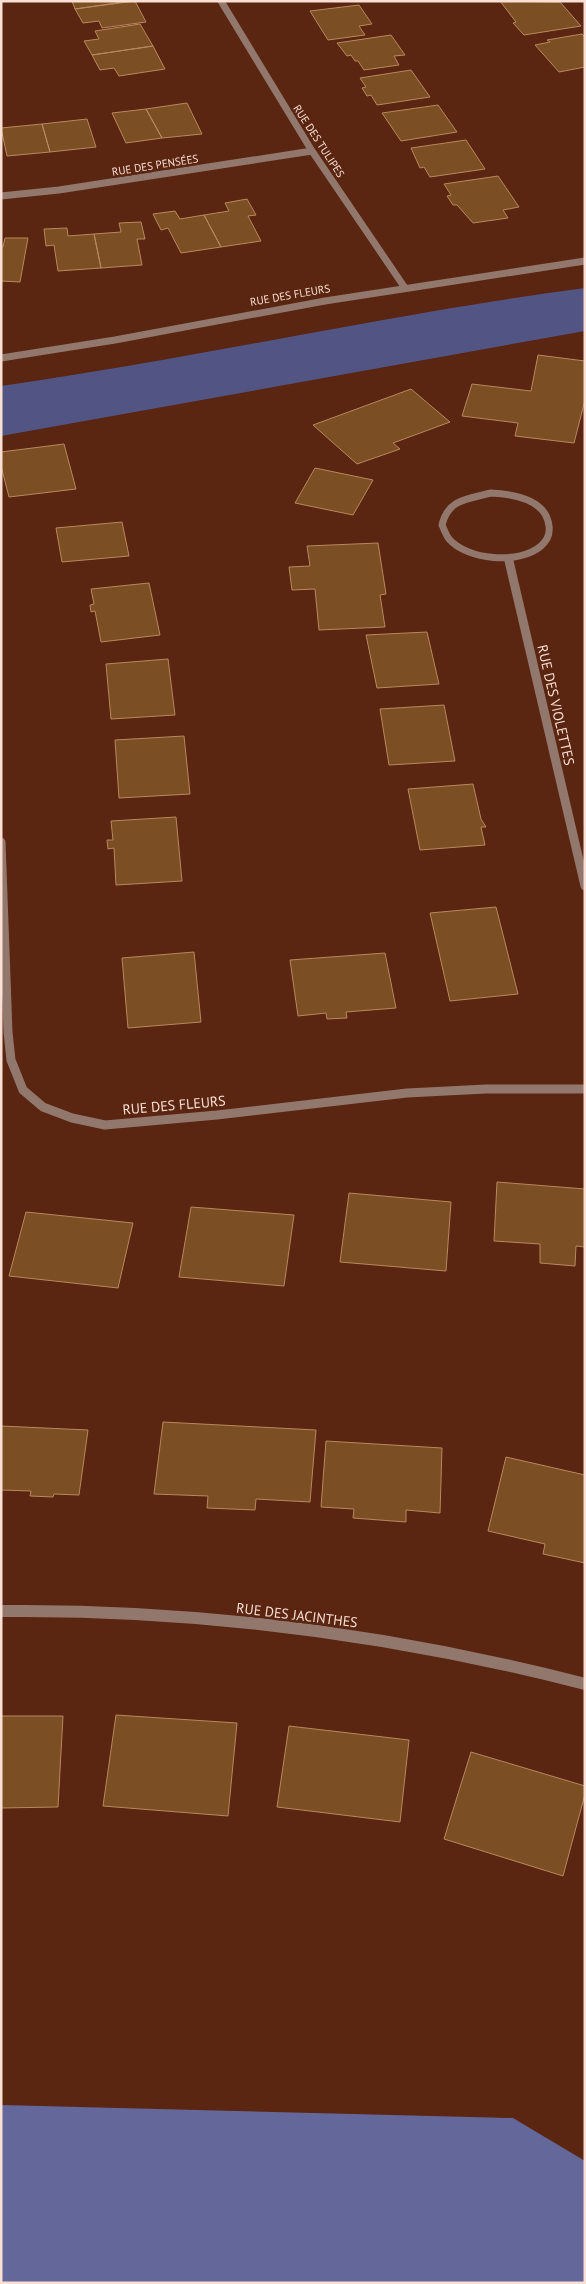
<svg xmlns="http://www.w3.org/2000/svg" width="586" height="2284" viewBox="0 0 586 2284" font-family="'PT Sans',sans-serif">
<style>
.green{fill:#525484}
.forest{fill:#64679a}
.building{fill:#7b4e24;stroke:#b9885e}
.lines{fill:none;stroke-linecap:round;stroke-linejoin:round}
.minor-far2{stroke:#92776d;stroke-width:7}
.minor-far1{stroke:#92776d;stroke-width:9}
.minor{stroke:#92776d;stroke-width:12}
.labels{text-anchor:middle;stroke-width:5;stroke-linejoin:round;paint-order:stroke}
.far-street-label{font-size:11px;fill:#fadfd5;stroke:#5a2511}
.street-label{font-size:14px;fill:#fadfd5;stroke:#5a2511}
</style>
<rect width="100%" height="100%" fill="#5a2511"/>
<!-- green -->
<path class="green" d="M585 288V331L1 436V386C197 358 389 314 585 288Z"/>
<!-- forest -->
<path class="forest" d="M1 2105 513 2118 585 2161V2283H1Z"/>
<!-- building -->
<path class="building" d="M72 1H129L75 9Z
M135 1 146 22 102 28 99 21 83 23 75 9Z
M500 1 560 2 581 26 524 35 513 23 516 22Z
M359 5 372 24 359 26 365 35 328 40 310 11Z
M140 24 153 46 92 55 84 41 99 39 95 31Z
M582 34 585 37V67L559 72 535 45 550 42 547 40Z
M391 35 405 55 394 56 399 65 364 70 358 61H355L351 55 347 56 337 43Z
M153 46 165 69 119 76 114 68 100 70 92 55Z
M411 70 430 97 377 105 371 95 367 96 362 88 366 87 360 78Z
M187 103 202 134 162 138 146 109Z
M438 105 457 132 401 141 382 113Z
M146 109 162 138 126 143 112 113Z
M87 119 96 147 50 152 42 124Z
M42 124 50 152 7 156 1 128Z
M466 140 485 169 430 177 424 167 420 168 411 148Z
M498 176 519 207 503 210 508 218 473 223 457 205H453L447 196 451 195 444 184Z
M247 199 256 215 248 216 261 241 221 247 204 215 229 211 225 203Z
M175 211 180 219 204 215 221 247 181 253 168 228 161 230 153 214Z
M141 222 145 239H137L142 265 101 268 94 234 121 232 119 223Z
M67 228 68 236 94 234 101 268 58 271 54 245 46 246 44 229Z
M5 238H28L20 282 1 281V247H3Z
M538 355 585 361V400L574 443 515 436 518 423 462 416 472 384 531 391Z
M411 389 450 422 393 443 400 449 357 464 313 425Z
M64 444 76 489 9 497 1 466V452Z
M315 468 373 480 353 515 295 503Z
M122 522 129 556 62 562 56 528Z
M378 543 386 594 380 595 385 627 319 630 315 589 292 590 289 567 310 566 307 546Z
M149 583 160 635 101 642 95 611 91 612 90 605 94 604 91 589Z
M427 632 439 684 377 688 366 635Z
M168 659 175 715 111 719 106 664Z
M444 705 455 761 389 765 380 709Z
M184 736 190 794 119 798 115 740Z
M473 784 481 819 486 827H481L485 845 420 850 408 789Z
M176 817 182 881 116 885 114 848 108 849 107 840H113L111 821Z
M496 907 518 994 450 1001 430 913Z
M194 952 201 1022 128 1028 122 958Z
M385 953 396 1008 346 1012 347 1018 327 1019 326 1013 298 1016 290 960Z
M497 1182 585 1189V1247L576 1246 575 1266 540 1263V1244L494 1241Z
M349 1193 451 1202 446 1271 340 1262Z
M191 1207 294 1215 284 1286 179 1277Z
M26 1212 133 1223 118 1288 9 1276Z
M163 1422 316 1430 310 1502 256 1499 255 1510 207 1508 208 1496 154 1494Z
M1 1426 88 1430 79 1495 54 1494 53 1497 30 1496 31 1491 1 1490Z
M326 1441 442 1448 440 1513 406 1510V1522L353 1518 354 1509 321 1507Z
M506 1457 585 1475V1563L543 1554 545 1544 488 1531Z
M116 1715 237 1723 228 1816 103 1806Z
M1 1716H63L58 1807 1 1808Z
M289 1726 409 1740 400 1822 277 1807Z
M471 1752 585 1786V1794L563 1876 444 1839Z"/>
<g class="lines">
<!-- minor-far2 -->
<path class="minor-far2" d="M221 1 312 151 405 288
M1 196 59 190 312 151
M1 358 115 340 325 301 585 261
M491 493C512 494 546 499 549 526 550 534 547 541 541 546 519 565 467 560 449 539 446 535 444 529 442 525 448 499 468 499 491 493Z
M508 558 509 562"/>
<!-- minor-far1 -->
<path class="minor-far1" d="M509 561 585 886
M1 842 8 1032 11 1060 23 1090 43 1107 72 1118 105 1125 217 1115 407 1093 486 1089H585"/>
<!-- minor -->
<path class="minor" d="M1 1611C197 1609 395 1635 585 1684"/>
</g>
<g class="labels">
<!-- far-street labels -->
<g class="far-street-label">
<text transform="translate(319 141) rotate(57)" y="4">RUE DES TULIPES</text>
<text transform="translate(155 165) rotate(-9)" y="4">RUE DES PENSÉES</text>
<text transform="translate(290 295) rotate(-10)" y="4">RUE DES FLEURS</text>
</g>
<!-- street labels -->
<g class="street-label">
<text transform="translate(556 705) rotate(77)" y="5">RUE DES VIOLETTES</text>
<text transform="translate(174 1105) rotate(-5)" y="5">RUE DES FLEURS</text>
<text transform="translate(297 1615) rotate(7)" y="5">RUE DES JACINTHES</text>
</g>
</g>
<!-- border -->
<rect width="586" height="2284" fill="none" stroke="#fadfd5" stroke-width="5"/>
</svg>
